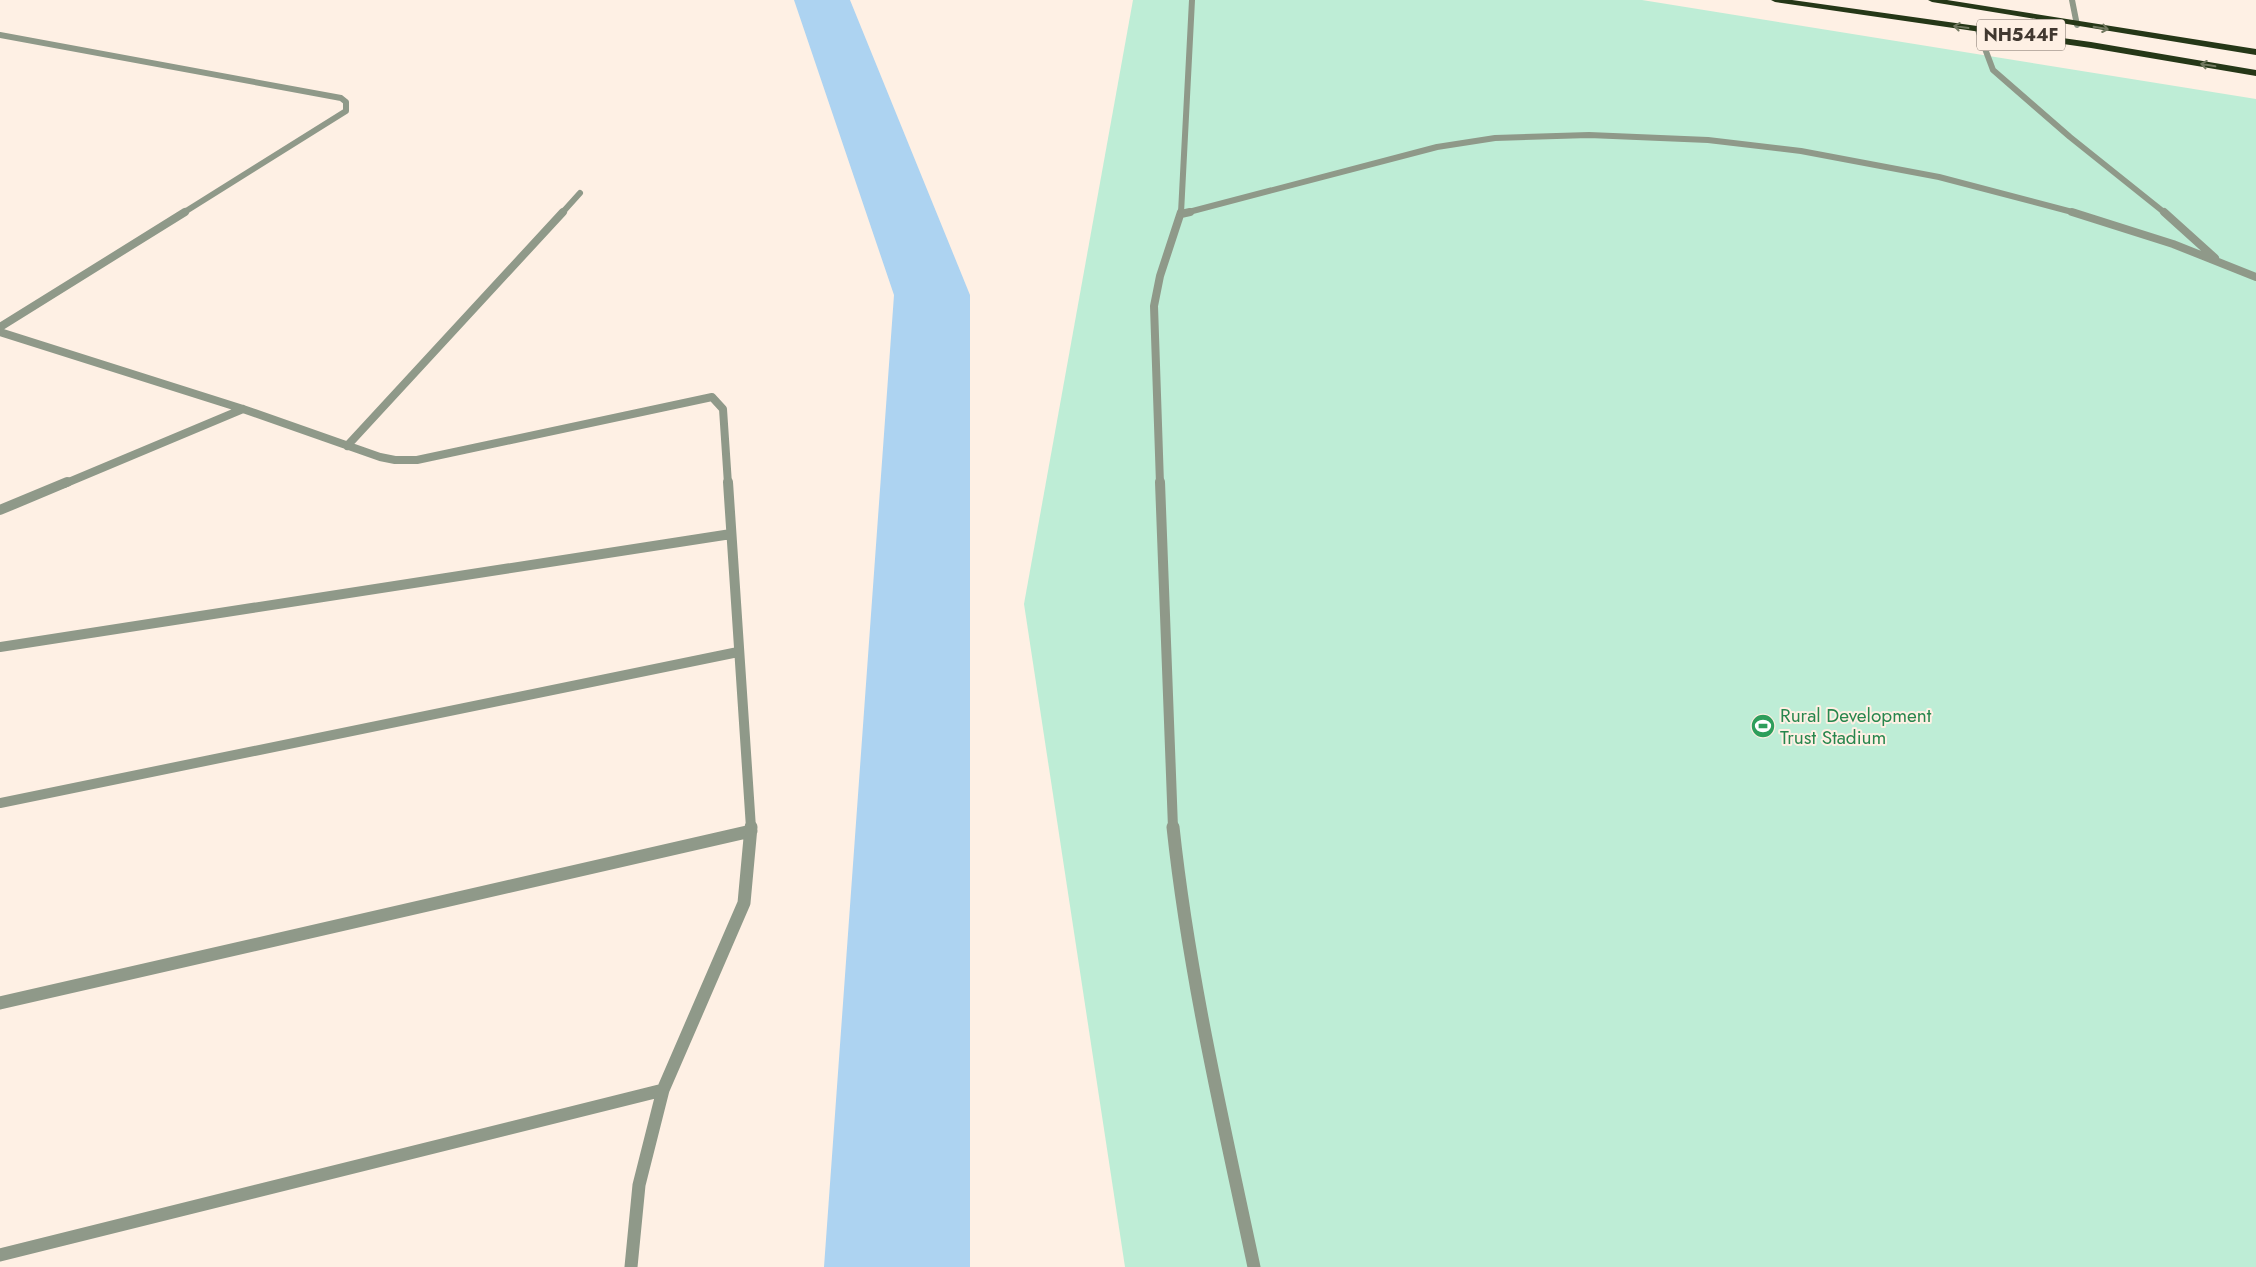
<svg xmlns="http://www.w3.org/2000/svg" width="2256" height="1267" viewBox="0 0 2256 1267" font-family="Jost,sans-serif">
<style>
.green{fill:#beedd6}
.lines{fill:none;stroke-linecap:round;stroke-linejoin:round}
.river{fill:#add3f1;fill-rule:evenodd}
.lane-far3{stroke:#8f9989;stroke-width:6}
.lane-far2{stroke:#8f9989;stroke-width:8}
.lane-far1{stroke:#8f9989;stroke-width:10}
.lane{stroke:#8f9989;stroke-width:13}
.street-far3{stroke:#8f9989;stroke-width:6}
.street-far2{stroke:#8f9989;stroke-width:8}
.street-far1{stroke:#8f9989;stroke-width:10}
.street{stroke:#8f9989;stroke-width:13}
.highway{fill:#253717;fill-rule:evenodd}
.oneway{stroke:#71785f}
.labels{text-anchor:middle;stroke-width:4;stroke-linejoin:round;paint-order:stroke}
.shield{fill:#fef0e4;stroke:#7a6f66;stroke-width:1}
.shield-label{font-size:18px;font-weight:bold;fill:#413830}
.leisure-label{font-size:19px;fill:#27864d;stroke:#fef0e4;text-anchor:start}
</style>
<rect width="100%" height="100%" fill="#fef0e4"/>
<!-- green -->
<path class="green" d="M1133 0H1642L2256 99V1267H1125L1024 604Z"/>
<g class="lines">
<!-- river -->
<path class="river" d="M794 0H850L970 295V1267H824L894 295Z"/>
<!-- lane-far3 -->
<path class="lane-far3" d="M1978 30 1993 70 2070 137 2165 213
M1181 213 1192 0
M1185 213 1437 147 1495 138 1589 135 1708 140 1801 151 1939 177 2076 213"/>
<!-- lane-far2 -->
<path class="lane-far2" d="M2072 212 2173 244 2256 277
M2164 212 2215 258
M1181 214 1190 212
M1160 484 1154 306 1160 276 1181 212"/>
<!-- lane-far1 -->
<path class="lane-far1" d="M1160 482 1173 828"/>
<!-- lane -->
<path class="lane" d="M1173 827C1189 976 1223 1121 1254 1267"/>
<!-- street-far3 -->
<path class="street-far3" d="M2072 0 2077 25
M0 35 341 98 346 102V111L183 213
M562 213 580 193"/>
<!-- street-far2 -->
<path class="street-far2" d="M0 327 185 212
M0 332 243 409 380 457 395 460H417L712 397 723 409 728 484
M347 446 563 212
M64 484 243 409"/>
<!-- street-far1 -->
<path class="street-far1" d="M728 482 751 828
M0 510 67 482
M0 647 731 534
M0 803 738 652"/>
<!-- street -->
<path class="street" d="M0 1003 751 831
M0 1255 663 1090
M631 1267 639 1185 663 1090 744 903 751 827"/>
<!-- highway -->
<path class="highway" d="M1771 0H1792L2091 42 2256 70V76L2091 48 1775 2Z
M1928 0H1947L2256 49V55L1932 2Z"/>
</g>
<!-- one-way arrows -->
<defs><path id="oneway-shaft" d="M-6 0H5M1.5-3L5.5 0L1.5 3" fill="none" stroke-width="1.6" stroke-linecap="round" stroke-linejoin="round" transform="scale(1.25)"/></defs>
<g class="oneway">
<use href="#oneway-shaft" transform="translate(1961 27) rotate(-172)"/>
<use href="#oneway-shaft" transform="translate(2101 28) rotate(9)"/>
<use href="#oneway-shaft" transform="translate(2208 65) rotate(-170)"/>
</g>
<!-- icons -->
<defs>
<g id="stadium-disc" transform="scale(1.25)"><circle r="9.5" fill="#2e9e5b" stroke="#fef0e4"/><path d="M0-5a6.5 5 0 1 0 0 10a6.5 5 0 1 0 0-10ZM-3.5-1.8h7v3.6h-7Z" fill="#fff"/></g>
</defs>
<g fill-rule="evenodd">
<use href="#stadium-disc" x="1763" y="726"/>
</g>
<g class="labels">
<!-- shield labels -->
<rect class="shield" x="1977" y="19.5" width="88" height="31" rx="4"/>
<g class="shield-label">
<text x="2021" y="41">NH544F</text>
</g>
<!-- leisure labels -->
<g class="leisure-label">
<text x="1780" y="722">Rural Development<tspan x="1780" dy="22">Trust Stadium</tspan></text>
</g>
</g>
</svg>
